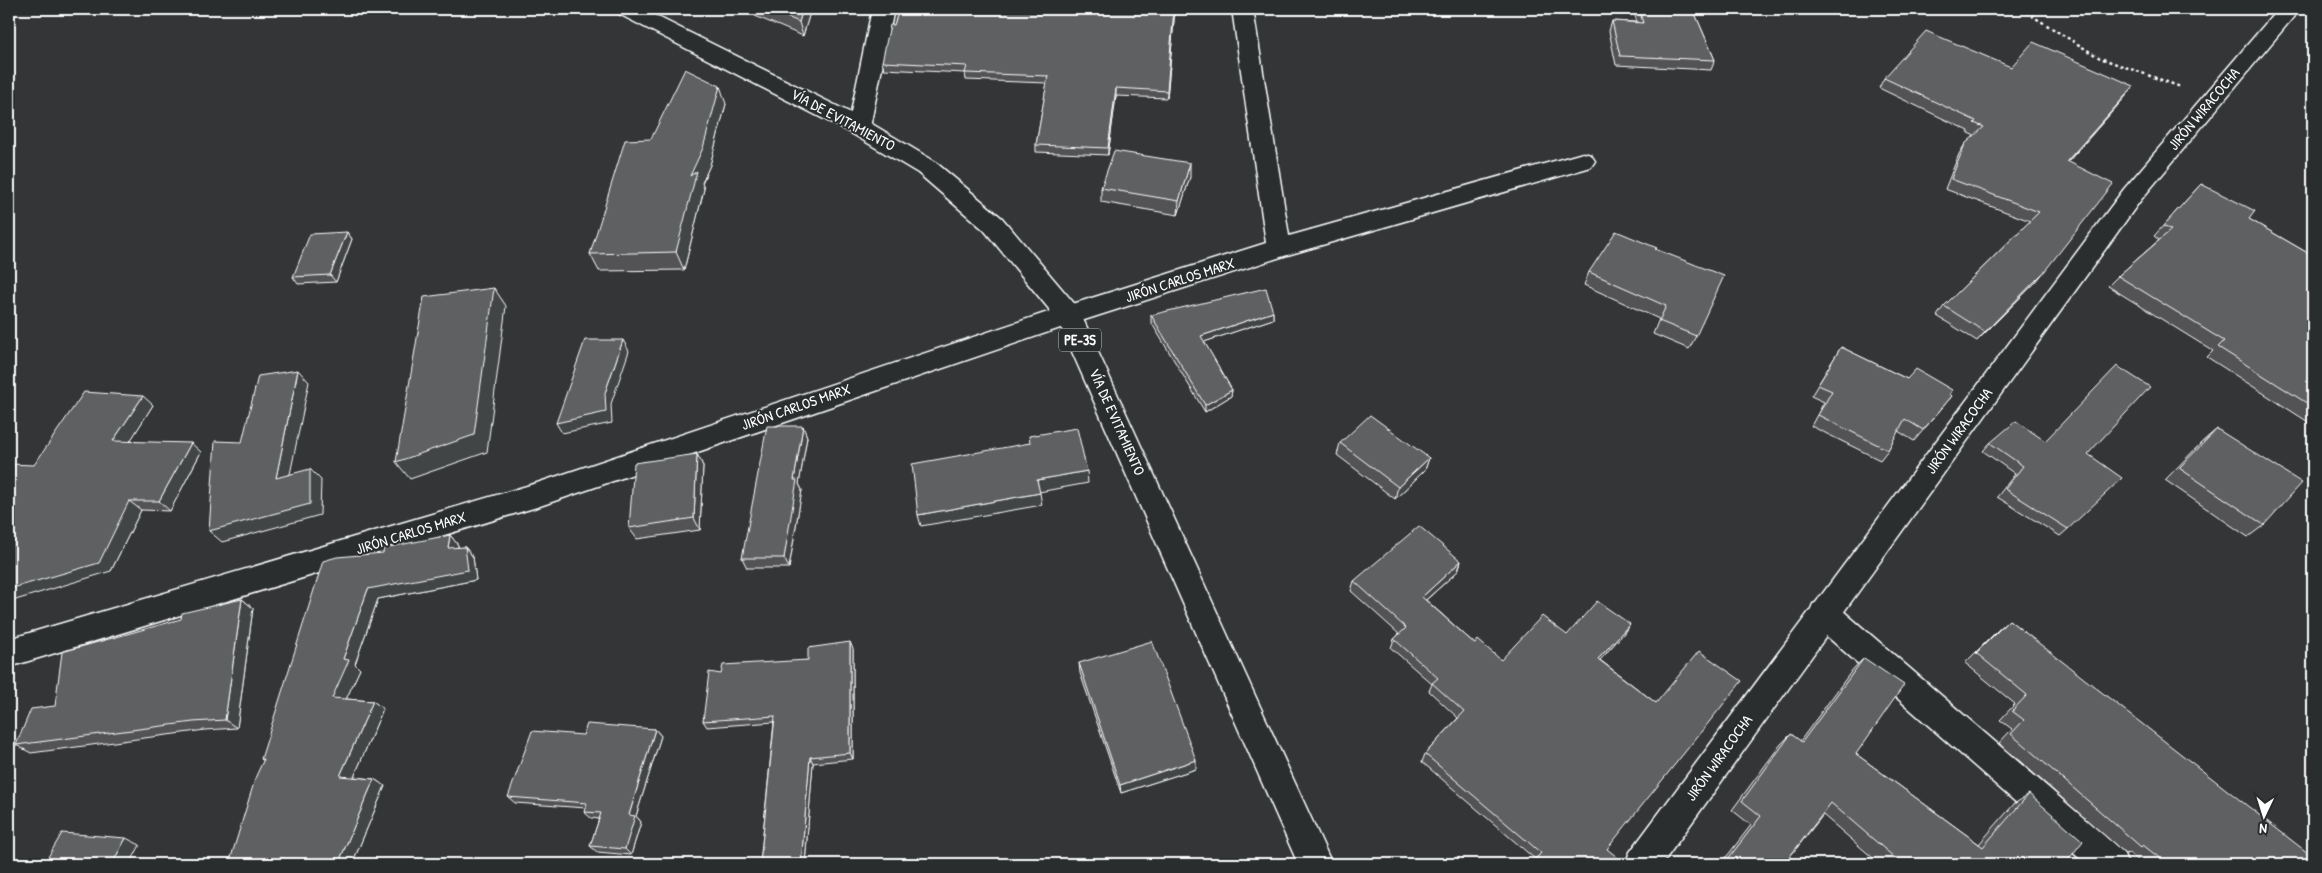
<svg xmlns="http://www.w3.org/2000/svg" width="2322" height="873" viewBox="0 0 2322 873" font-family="'Patrick Hand',sans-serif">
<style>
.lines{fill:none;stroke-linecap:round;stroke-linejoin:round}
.minor-casing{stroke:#fff;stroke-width:3}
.tertiary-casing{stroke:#fff;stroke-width:3}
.trunk-casing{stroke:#fff;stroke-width:3}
.path{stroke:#fff;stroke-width:2.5;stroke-dasharray:3 3;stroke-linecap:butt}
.minor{fill:#2a2d2e;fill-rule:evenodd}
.tertiary{fill:#2a2d2e;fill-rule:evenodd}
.trunk{fill:#2a2d2e;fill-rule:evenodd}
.wall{fill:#525354;stroke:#fff}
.shaded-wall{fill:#424445;stroke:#fff}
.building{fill:#5f6162;stroke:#fff}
.labels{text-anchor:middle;stroke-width:4;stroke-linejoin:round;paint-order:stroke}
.shield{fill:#2a2d2e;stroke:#bfc0c0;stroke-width:1}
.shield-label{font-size:14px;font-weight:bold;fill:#fff}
.street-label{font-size:15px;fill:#fff;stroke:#2a2d2e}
</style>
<rect width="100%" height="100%" fill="#333536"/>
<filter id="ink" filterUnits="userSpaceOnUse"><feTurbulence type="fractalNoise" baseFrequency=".02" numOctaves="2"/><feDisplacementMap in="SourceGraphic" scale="10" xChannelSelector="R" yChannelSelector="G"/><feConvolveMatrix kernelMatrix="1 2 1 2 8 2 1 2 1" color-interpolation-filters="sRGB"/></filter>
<g filter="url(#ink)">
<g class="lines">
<!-- minor casing -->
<g class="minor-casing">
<path id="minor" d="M872 9H894L870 127 867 133 859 135 851 133 848 127Z
M1232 9H1253L1289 236 1583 153 1591 155 1595 161 1591 167 1284 256 1078 322 537 507 9 667V639L537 483 1060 308 1266 243Z
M1824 600 1835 604 2123 852 2128 864H2086L1813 624 1809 614 1813 604Z"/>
</g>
<!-- tertiary casing -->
<g class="tertiary-casing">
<path id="tertiary" d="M2278 9H2300L2140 201 1662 864H1625L1630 852 2124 189Z"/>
</g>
<!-- trunk casing -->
<g class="trunk-casing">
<path id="trunk" d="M616 9H642L867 121 934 161 1002 218 1078 308 1332 864H1298L1058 320 984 230 918 173 851 133 619 14Z"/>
</g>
<!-- path -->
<path class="path" d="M2021 9 2100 58 2181 87"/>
<!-- minor -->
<use href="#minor" class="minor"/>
<!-- tertiary -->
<use href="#tertiary" class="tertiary"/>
<!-- trunk -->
<use href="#trunk" class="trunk"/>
</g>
<!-- wall -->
<path class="wall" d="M753 9H811L803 36 755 16Z
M899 9H1175L1167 98 1116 96 1108 155 1036 152V145L1047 83 966 80 965 73 884 69 882 62Z
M1633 9H1693L1715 60 1711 70 1616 65 1609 31 1612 21 1637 22Z
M2011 67 2126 96 2068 162 2036 282 1977 341 1937 316 1944 306 2030 221 1945 189 1959 154 1965 144 1975 136 1968 133 1969 131 1879 88 1884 78Z
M726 104 710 165 702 183 704 189 684 270 599 271 590 254 651 139Z
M1190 177 1178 215 1101 202V188Z
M2201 184 2249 219 2313 256V425L2207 357 2213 351 2108 286 2118 276 2159 240 2154 236Z
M347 232 352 239 336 282 298 284 293 277Z
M1656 250 1696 336 1689 349 1653 334 1659 319 1584 285 1589 272Z
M1273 312V319L1204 342 1232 390 1231 396 1205 412 1151 322V315Z
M1841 347 1907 379 1950 394 1952 396 1914 441 1898 431 1888 450 1880 460 1811 426 1824 402 1811 396Z
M153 405 130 441 201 452 170 511 141 510 111 571 34 465Z
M803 426 807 437 799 484 802 490 789 568H747L742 558Z
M2217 429 2264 525 2248 537 2165 480 2203 441Z
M2045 441 2088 454 2068 529 2060 536 1997 497 2015 474 1983 451 1990 443Z
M1340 443 1429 458 1425 470 1395 499 1337 455Z
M697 454 703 466 700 530 637 539 629 528Z
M450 535 458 545V548L465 547 473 557 476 580 378 599 355 664 360 669 346 699 373 701 383 709 354 777 374 779 385 786 352 864H229L264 761 261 759 383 553Z
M1461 561 1458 571 1426 600 1475 644 1501 660 1567 635 1624 633 1600 660 1656 703 1742 681 1535 859 1422 762 1425 754 1458 718 1429 691 1432 684 1391 648 1394 639 1399 634 1351 591 1354 581Z
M242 599 253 608 237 728 205 730 31 753 16 745 55 706 181 619Z
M2009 620 2313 864H2143L2129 853 2126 854 1999 743 2012 729 2000 720 2015 704 1965 663 1998 630Z
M853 649V759L813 763 805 864H760L774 722 707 727 703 721 721 674 808 660Z
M1864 658 1856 754 1979 844 2014 804 2029 794 2065 864H1880L1823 815 1784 864H1721L1751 825 1732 810 1781 744 1791 734 1800 741 1853 669Z
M1079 663 1196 769 1121 793 1080 673Z
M655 729 661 736 636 816 641 822 631 855 597 852 590 846 599 819 591 818 584 812 586 808 515 803 508 797 583 735Z"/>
<!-- shaded-wall -->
<path class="shaded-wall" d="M803 9H811L803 36 799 22Z
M1174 9H1175L1167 98V91Z
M720 86 726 104 710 165 702 183 704 189 684 270 676 252 690 176Z
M2134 86 2126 96 2059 171 2067 161Z
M1116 88V96L1108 155V148Z
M1190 163V177L1178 215 1179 201Z
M347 232 352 239 336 282 330 275Z
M2044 272 2036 282 1977 341 1985 332Z
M494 288 506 306 487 452 410 479 396 462Z
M1273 312V319L1201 343V336Z
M623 340 629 351 611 404 612 423 562 433 556 423 605 393Z
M298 370 309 382 287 489 276 478Z
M1232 390 1231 396 1205 412V405Z
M143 396 153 405 124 451 113 441Z
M803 426 807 437 799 484 802 490 789 568 784 558 794 480Z
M191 443 201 452 170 511 159 501Z
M697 454 703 466 700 530 694 518Z
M1429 458 1425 470 1395 499 1398 487Z
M310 469 321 480 320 515 222 542 209 531Z
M1087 471 1088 483 1039 492 1037 480Z
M1040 493 1042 505 921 526 918 515Z
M129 501 141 510 111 571 9 602V589Z
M450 535 458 545 457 558 448 548Z
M465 547 473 557 476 580 378 599 355 664 360 669 343 706 332 698 343 659 368 589Z
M1461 561 1458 571 1419 606 1422 597Z
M242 599 253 608 237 728 225 720Z
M1630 624 1624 633 1593 668 1598 659Z
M850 642 853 649V759L850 753Z
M373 701 383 709 351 784 340 776Z
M655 729 661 736 636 816 641 822 631 855 625 849 629 815Z
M810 757 813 763 805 864H801Z
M1196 760V769L1121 793 1120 785Z
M374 779 385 786 352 864H342L339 862Z
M126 838 140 845 130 864H112Z
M278 858 290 864H275Z"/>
<!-- building -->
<path class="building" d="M767 9H803L799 22Z
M899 9H1174L1167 91 1116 88 1108 148 1036 145 1048 76 965 73 967 66 882 62 890 25H894Z
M1639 9H1693L1715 60 1620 56 1612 21 1643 23Z
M1926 31 2011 67 2033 42 2134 86 2067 161 2113 184 2044 272 1985 332 1944 306 2039 212 1951 179 1965 144 1984 127 1974 123 1976 121 1884 78Z
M685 69 720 86 703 148 690 176 697 171 676 252 590 254 625 140 651 139Z
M1114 151 1190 163 1179 201 1101 188Z
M2201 184 2255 211 2249 219 2313 256V407L2218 347 2224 341 2118 276 2171 230 2163 226Z
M1616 231 1657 248 1655 249 1724 276 1696 336 1659 321 1666 306 1589 272Z
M347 232 330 275 293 277 310 234Z
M494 288 474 435 396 462 424 297Z
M1266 288 1273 312 1201 336 1232 390 1205 405 1151 315Z
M585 340H623L605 393 606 412 556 423Z
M1841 347 1907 379 1916 369 1952 390 1950 394 1952 396 1923 430 1905 419 1888 450 1818 415 1832 391 1818 385Z
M2117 366 2150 387 2088 454 2122 478 2068 529 2005 489 2023 466 1990 443 2016 421 2045 441Z
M298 370 276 478 310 469V504L209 531 215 441 242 442 258 376Z
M84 392 143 396 113 441 191 443 159 501H129L99 563 9 589V464L34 465Z
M1370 415 1429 458 1398 487 1340 443Z
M767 426H803L794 480H797L784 558H742Z
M1077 428 1087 471 1037 480 1040 493 918 515 912 464 1030 443 1029 436Z
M2217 429 2302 483 2264 525 2179 468Z
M697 454 694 518 629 528 634 463Z
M1419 526 1461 561 1422 597 1475 644 1478 640 1501 660 1542 616 1567 635 1597 601 1630 624 1598 659 1656 703 1699 651 1742 681 1607 849 1617 857 1612 864H1531L1541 853 1425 754 1464 712 1432 683 1438 678 1394 639 1406 628 1354 581Z
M450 535 448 548 465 547 468 570 368 589 343 659 349 660 332 698 373 701 340 776 374 779 339 862 278 858 275 864H229L256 776 264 759H261L323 561 337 557 383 553 384 548Z
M242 599 225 720 193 722 16 745 31 709 55 706 62 652 181 619 182 613Z
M2009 620 2313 857V864H2167L2143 845 2141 847 2011 734 2024 720 2012 711 2027 695 1976 653Z
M1152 641 1196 760 1120 785 1079 663Z
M850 642V753L810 757 801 864H760L775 716 703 721 709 672 721 674 723 665 808 660V648Z
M1864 658 1904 685 1856 754 1983 847 2029 794 2083 841 2065 864H1902L1831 803 1784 864H1724L1761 816 1742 801 1791 734 1802 742Z
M587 724 655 729 629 815 635 816 625 849 590 846 601 813 584 812 587 803 508 797 532 731 583 735Z
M62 833 126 838 112 864H44Z"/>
</g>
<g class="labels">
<!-- shield labels -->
<rect class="shield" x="1059" y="328.5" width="42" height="23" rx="4"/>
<g class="shield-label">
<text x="1080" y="345">PE-3S</text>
</g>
<!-- street labels -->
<g class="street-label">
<text transform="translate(2204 109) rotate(-50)" y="5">JIRÓN WIRACOCHA</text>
<text transform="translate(843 120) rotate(28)" y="5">VÍA DE EVITAMIENTO</text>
<text transform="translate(1180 280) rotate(-18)" y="5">JIRÓN CARLOS MARX</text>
<text transform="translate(796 407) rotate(-19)" y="5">JIRÓN CARLOS MARX</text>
<text transform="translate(1117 422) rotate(66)" y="5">VÍA DE EVITAMIENTO</text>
<text transform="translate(1959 431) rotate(-54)" y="5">JIRÓN WIRACOCHA</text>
<text transform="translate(411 533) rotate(-17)" y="5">JIRÓN CARLOS MARX</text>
<text transform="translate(1719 758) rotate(-54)" y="5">JIRÓN WIRACOCHA</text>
</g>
</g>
<!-- margin -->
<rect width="2322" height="873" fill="none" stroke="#2a2d2e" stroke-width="30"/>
<rect x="15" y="15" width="2292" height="843" fill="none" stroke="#fff" stroke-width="2" filter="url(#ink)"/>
<!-- north arrow -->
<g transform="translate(2264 816) rotate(184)" stroke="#2a2d2e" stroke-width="4" paint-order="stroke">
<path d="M0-4L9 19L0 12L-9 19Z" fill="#ffffff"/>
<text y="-8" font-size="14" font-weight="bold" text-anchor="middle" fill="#ffffff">N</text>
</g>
</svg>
